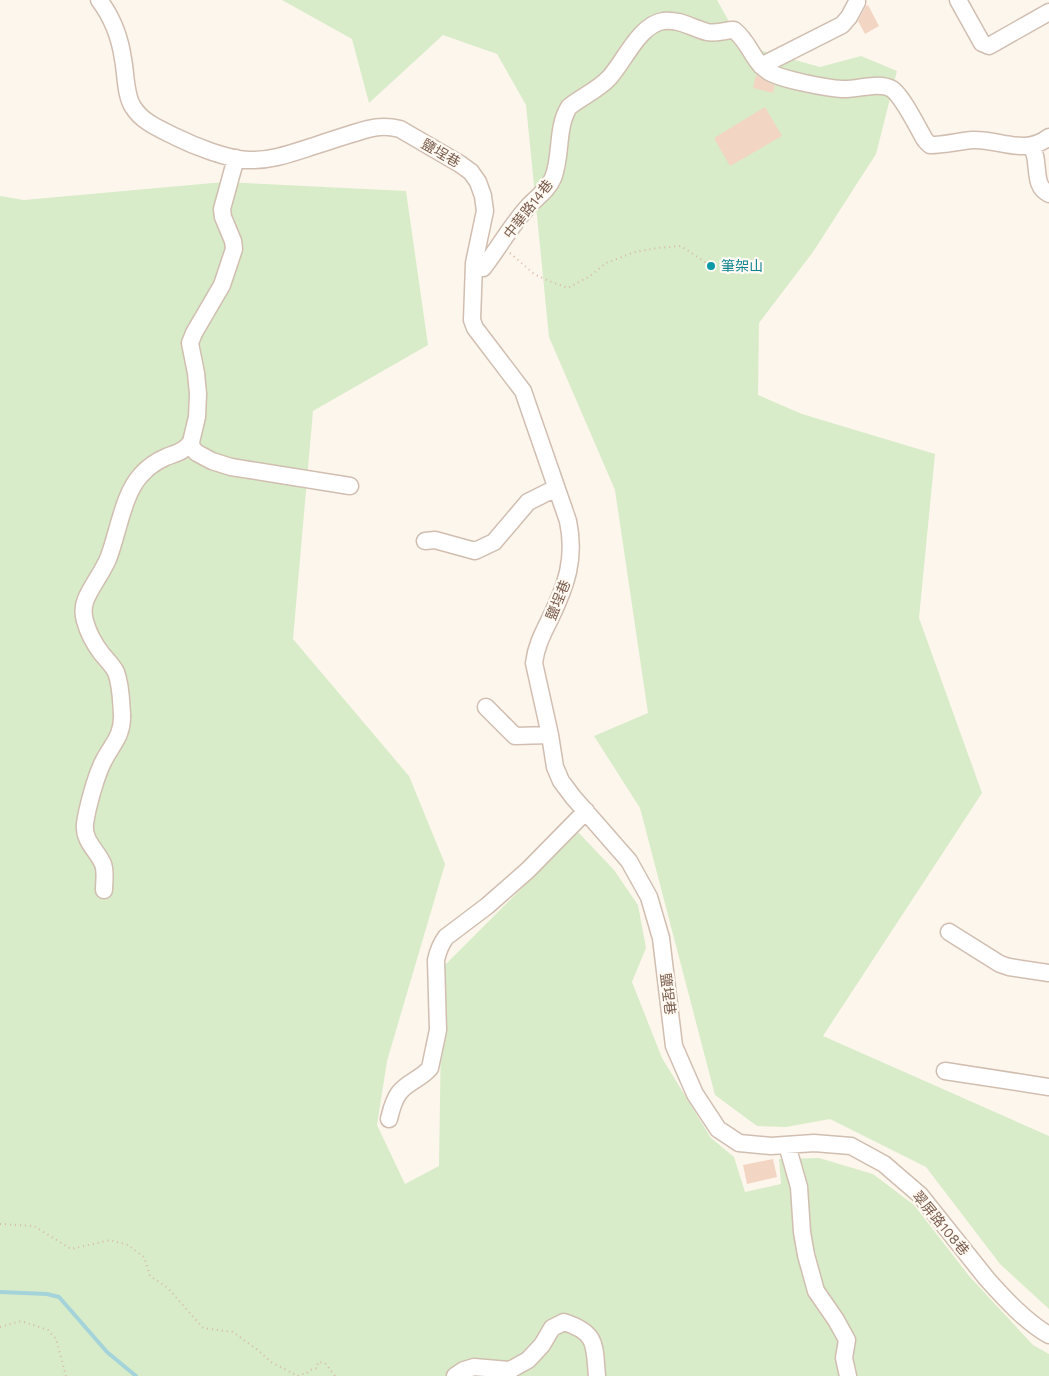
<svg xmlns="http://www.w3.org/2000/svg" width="1049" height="1376" viewBox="0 0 1049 1376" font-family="'Work Sans','Noto Sans TC',sans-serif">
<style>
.green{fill:#d8ecc9}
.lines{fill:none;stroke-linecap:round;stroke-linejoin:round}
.stream{stroke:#a5d3da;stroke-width:4}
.building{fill:#f3d5c3}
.minor-casing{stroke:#d1beb0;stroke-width:19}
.path{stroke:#d9b8a5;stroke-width:2;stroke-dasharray:1 4;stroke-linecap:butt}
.minor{stroke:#fff;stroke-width:16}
.culture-dot{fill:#0f9aa8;stroke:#fffaf3;stroke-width:2}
.labels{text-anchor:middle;stroke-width:4.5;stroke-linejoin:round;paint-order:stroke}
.street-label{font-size:14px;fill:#7a5c4d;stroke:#fffaf3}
.culture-label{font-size:14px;fill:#0d838f;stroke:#fffaf3;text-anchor:start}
</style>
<rect width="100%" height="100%" fill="#fdf6ec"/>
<!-- green -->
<path class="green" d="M282 0H717L742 45 820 67 861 56 897 71 876 154 813 252 759 323 758 395 802 414 935 454 919 618 982 793 823 1036 1049 1136V1309L1000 1264 926 1167 830 1119 786 1127 757 1126 715 1095 640 808 594 736 648 713 615 490 549 337 526 105 497 54 443 35 369 103 352 39Z
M224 182 406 191 428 345 313 411 293 639 409 776 445 864 387 1061 377 1125 405 1184 439 1166 442 968 578 832 614 870 638 905 646 948 632 982 662 1058 711 1138 734 1157 745 1192 781 1184 779 1159 819 1158 873 1174 914 1205 970 1277 1033 1345 1049 1354V1376H0V196L24 200Z"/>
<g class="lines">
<!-- stream -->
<path class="stream" d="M0 1292 47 1294 59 1297 107 1352 136 1376"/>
</g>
<!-- building -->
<path class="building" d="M868 5 879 26 865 34 858 21 866 6Z
M756 75 766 81 775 86 773 93 753 88Z
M765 107 782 136 730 166 714 138Z
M773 1159 777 1177 747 1184 743 1165Z"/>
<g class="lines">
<!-- minor casing -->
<g class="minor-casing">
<path id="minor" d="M99 0C112 17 120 38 123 59 126 73 125 95 133 107 142 122 160 129 176 137 194 146 227 159 248 160 271 161 292 153 314 146 332 140 350 134 368 129 380 126 388 126 400 129L460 164 471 172 478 182 483 196 485 211 474 263 472 320 475 328 523 391 568 521C576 559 566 586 550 619 543 633 536 646 534 663L550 735 555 767 561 781 573 797 629 861 649 897 661 938 674 1046 695 1094 718 1129 739 1143 771 1146 814 1143 851 1146 884 1164 920 1195 987 1279C1005 1299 1026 1322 1049 1335
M958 0 982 43 989 46 1049 12
M761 66 842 25 849 17 857 2
M1032 146C1033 151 1036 156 1036 162 1038 175 1036 187 1049 194
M236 158 222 209 223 217 233 241 234 249 222 285 194 333 190 343 196 373 198 394 197 417 191 442 192 448 197 453 212 461 231 467 350 486
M474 263 478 268H483C498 249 510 227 526 209 535 198 547 192 553 178 562 156 556 128 569 107 581 97 598 90 609 78 624 62 639 25 663 21 680 19 692 28 707 32 716 34 725 30 734 30 750 42 753 64 771 73 785 80 826 88 842 89 858 90 878 81 892 89 903 97 918 128 925 140L930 145C945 145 959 141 973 140 1000 139 1025 156 1049 137
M425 541 435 540 475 551 494 542 528 502 556 488
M486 707 515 736 550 735
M104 890C104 882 106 872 103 864 97 850 83 841 85 824 87 808 96 776 103 762 112 744 123 736 122 714 121 700 121 685 116 672 113 666 107 660 102 654 95 645 88 632 85 621 83 614 83 606 86 599 92 585 102 573 108 559 118 534 123 494 141 475 147 468 157 461 166 457 176 453 184 452 191 442
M949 932 1000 964 1009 967 1049 973
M945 1071 1049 1087
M389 1119C391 1111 393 1101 399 1093 407 1082 421 1079 430 1068L438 1030 436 960C438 951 440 945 446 937L487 906 528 870 586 811
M787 1145 799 1187 802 1232 806 1255 816 1291 836 1320 847 1340 844 1358 848 1376
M455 1376 464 1370 474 1367 510 1370 528 1360 542 1345 552 1328 564 1322C598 1333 594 1345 597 1376"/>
</g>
<!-- path -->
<path class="path" d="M510 253 534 274 549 281 568 288 590 276 606 263 635 252 657 248 681 246 711 266
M0 1224 34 1226 71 1249 110 1240 128 1245 144 1257 150 1276 168 1288 203 1328 233 1332 259 1351 271 1362 298 1376
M0 1327 21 1321 48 1330 56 1339 66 1376
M298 1376 301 1374H306L310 1370 317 1368 318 1362 325 1363 335 1376"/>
<!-- minor -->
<use href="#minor" class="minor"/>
</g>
<!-- markers -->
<circle class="culture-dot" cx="711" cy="266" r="5"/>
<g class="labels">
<!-- street labels -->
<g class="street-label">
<text transform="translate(441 153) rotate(30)" y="5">鹽埕巷</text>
<text transform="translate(528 209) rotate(-52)" y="5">中華路14巷</text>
<text transform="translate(558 600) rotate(-68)" y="5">鹽埕巷</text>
<text transform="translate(668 994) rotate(83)" y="5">鹽埕巷</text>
<text transform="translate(941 1223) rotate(50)" y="5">翠屏路108巷</text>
</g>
<!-- culture labels -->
<g class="culture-label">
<text x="721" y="271">筆架山</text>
</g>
</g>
</svg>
